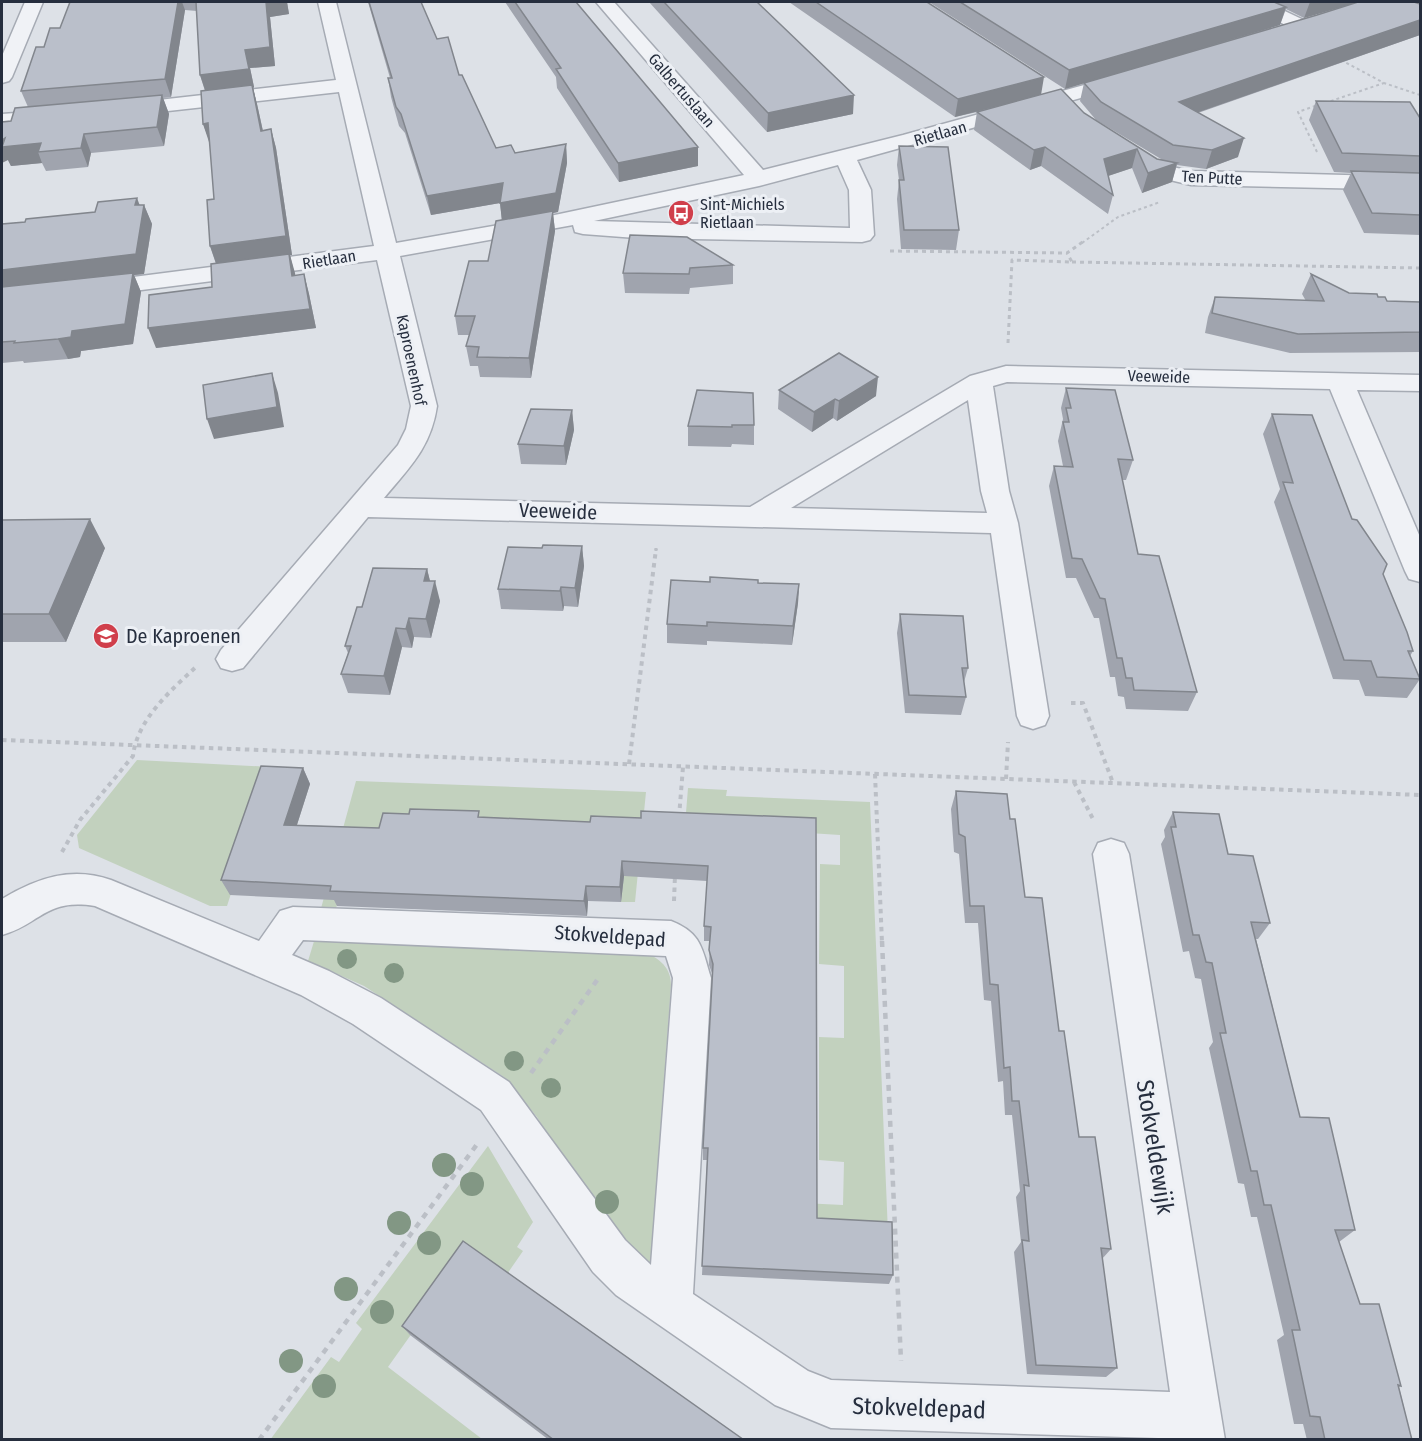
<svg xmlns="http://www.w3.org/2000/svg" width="1422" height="1441" viewBox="0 0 1422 1441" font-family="'Fira Sans Condensed',sans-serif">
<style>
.green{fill:#c2d1be}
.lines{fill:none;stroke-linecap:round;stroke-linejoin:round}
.minor-casing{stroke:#a6abb4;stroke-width:3}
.path-far3{stroke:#bbbfc6;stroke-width:2;stroke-dasharray:3 3;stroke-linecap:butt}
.path-far2{stroke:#bbbfc6;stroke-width:3;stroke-dasharray:4 4;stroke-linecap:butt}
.path-far1{stroke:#bbbfc6;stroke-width:4;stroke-dasharray:4.5 4.5;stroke-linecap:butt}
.path{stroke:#bbbfc6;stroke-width:4.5;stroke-dasharray:6 6;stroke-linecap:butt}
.minor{fill:#f0f2f6;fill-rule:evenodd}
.tree{fill:#829784}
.wall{fill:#a0a4ae;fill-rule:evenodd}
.shaded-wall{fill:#82868d}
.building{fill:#babfca;stroke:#82868d;stroke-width:1.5}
.labels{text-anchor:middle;stroke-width:6;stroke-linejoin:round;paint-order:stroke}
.far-street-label{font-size:16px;fill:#262e3e;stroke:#edf0f5}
.far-poi-label{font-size:16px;fill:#262e3e;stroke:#edf0f5;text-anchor:start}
.street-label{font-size:20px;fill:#262e3e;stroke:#edf0f5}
.poi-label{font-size:20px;fill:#262e3e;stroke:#edf0f5;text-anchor:start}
.near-street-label{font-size:24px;fill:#262e3e;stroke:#edf0f5}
</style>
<rect width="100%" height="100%" fill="#dde1e7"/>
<!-- green -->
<path class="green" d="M137 760 272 767 227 906H210L79 848 77 835Z
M356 781 646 792 635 902H621L628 834 354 843 335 912H320Z
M688 788 727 790 726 796 870 802 888 1233 719 1199 843 1205 844 1162 819 1160V1037L844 1038V966L819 964 820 864 840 865V835L685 825Z
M315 938 649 954C662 961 671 969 671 985L651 1263 632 1248 576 1182 537 1117 504 1077 364 986 308 961Z
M488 1146 533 1222 517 1247 523 1251 505 1277 469 1253 388 1367 482 1439 270 1440 331 1357 339 1362 362 1329 356 1323Z"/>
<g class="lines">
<!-- minor casing -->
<g class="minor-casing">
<path id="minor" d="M25 2H43L12 77 9 81 2 83V56Z
M318 2H336L396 243 550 216 744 175 596 2H614L763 170 903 135 1124 74 1131 76 1134 80 1131 84 857 160 871 190 874 235 870 240 862 242 636 238 583 234 575 232 573 225 400 256 437 406C431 447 410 467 384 498L750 507 970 376 1006 366 1420 375V391L1357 390 1420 537V582L1409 579 1405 571 1330 389 1007 382 993 386 1009 491 1018 523 1049 716 1045 725 1033 729 1021 725 1017 716 991 533 368 517 243 668 232 671 221 668 216 659 221 650 398 445 406 429 411 406 377 260 94 296 85 294 82 289 85 284 94 282 374 246 339 92 123 116 116 114 113 110 116 106 123 104 336 80ZM838 165 849 190 850 228 594 221 759 186ZM968 400 981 491 987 513 791 508Z
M1244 2H1266L1310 23 1312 27 1303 33 1296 31Z
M56 110 63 112 66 116 63 120 2 126V114Z
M1133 149 1168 166 1191 171 1420 177V190L1191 185 1153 176 1122 155 1125 150Z
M1111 839 1124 843 1129 854 1225 1440 831 1428 775 1405 616 1295 593 1272 481 1110 353 1024 301 995 95 906C45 898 41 924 2 935V899C36 878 72 866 111 880L259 941 280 911 293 907 671 921C702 933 702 949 711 978L693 1294 808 1371 831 1380 1170 1392 1093 854 1098 843ZM303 940 666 956 673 978 651 1265 625 1240 509 1082 381 998 329 971 292 955Z"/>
</g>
<!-- path-far3 -->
<path class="path-far3" d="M1341 60 1384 83 1420 95
M1325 103 1384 83
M1317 152 1298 112 1318 105
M1082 243 1118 217 1160 202"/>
<!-- path-far2 -->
<path class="path-far2" d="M890 251 1067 253 1084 241
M1072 262 1420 268
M1008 343 1012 260 1072 262 1067 253
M656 551V548"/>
<!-- path-far1 -->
<path class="path-far1" d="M1071 703H1083L1113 783
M2 740 1420 795
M629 764 656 549
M875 774 882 943
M1006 779 1008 742
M1074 782 1094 821
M679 817 683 767
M62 852 80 820 133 756C137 720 170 691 196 667
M674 901 675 875"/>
<!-- path -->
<path class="path" d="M882 941 901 1361
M531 1073 600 976
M259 1440 478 1143"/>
<!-- minor -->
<use href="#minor" class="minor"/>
</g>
<!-- trees -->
<g class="tree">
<circle cx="347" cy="959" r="10"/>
<circle cx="394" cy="973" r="10"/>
<circle cx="514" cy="1061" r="10"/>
<circle cx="551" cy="1088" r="10"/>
<circle cx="444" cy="1165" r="12"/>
<circle cx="472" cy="1184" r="12"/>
<circle cx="607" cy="1202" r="12"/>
<circle cx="399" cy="1223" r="12"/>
<circle cx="429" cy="1243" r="12"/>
<circle cx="346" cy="1289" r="12"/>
<circle cx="382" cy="1312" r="12"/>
<circle cx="291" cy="1361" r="12"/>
<circle cx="324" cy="1386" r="12"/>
</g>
<!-- wall -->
<path class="wall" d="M70 2H287L289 14 270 17 275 66 250 68 254 87 253 88 257 104 263 131 271 129 276 148 292 255H290L295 276 304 274 309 294 316 328 156 348 212 287 216 264 210 246 214 199 210 142 203 124 205 91 200 75 197 11 185 10 171 97 163 98 169 114 164 146 91 153 88 167 46 171 42 163 11 166 8 160 11 121 28 107 21 91 44 47 60 28Z
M368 2H421L437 39 459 75 496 148 515 153 566 144 567 163 558 212 553 213 555 231 531 378 480 377 478 366H470L466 346 469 335H458L455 316 488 261 502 220 500 203 431 215 405 133 399 126 391 97 388 78H390Z
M505 2H576L698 147V166L619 182 557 88 556 77Z
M649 2H757L853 114 767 132Z
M789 2H927L1041 94 1084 113 1157 159H1161L1096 120 1080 101 1084 83 1065 89 929 2H1414L1420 4V35L1198 113 1238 157 1206 169 1177 165 1172 182 1142 193 1132 168 1108 176 1113 195 1108 214 1041 166 1030 170 974 130 977 112 955 117ZM1355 3 1317 15 1173 57 1280 25 1286 9 1304 18Z
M1316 101 1420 118V235L1364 233 1343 190 1351 173 1334 172 1309 120Z
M899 146 959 230 956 250 901 249 897 199 899 180 897 165Z
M139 205H144L152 224 144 274 134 275 141 292 133 344 81 351 80 357 68 359 24 363 23 361 2 363V224L25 222 95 212Z
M733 265V284L690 288 689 294 625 293 623 273Z
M1311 274 1349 293 1378 297 1387 301 1420 302V352L1290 353 1205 333 1208 317 1215 297 1306 301 1302 294Z
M1066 388 1133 460 1126 480H1122L1138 554 1197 692 1188 711 1126 709 1124 697 1118 696 1115 677H1110L1099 618H1094L1076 578H1066L1049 486 1054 466H1063L1058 441 1063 419 1061 408Z
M697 390 754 425V445L732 444 731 447 688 446V426Z
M779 390 876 396 837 421 833 418 812 432 778 409Z
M572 410 574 430 566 465 521 464 518 444Z
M1272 414 1352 519 1383 574 1413 651 1410 656 1420 679 1407 698 1365 696 1359 680 1333 679 1274 502 1280 489 1263 434Z
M2 520 105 548 66 642H2Z
M582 546 584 566 578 607 564 606 563 611 501 609 498 589 542 548Z
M427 569 430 581 440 601 431 638 414 637 412 648 402 647 390 695 348 693 341 674 348 653 345 646 362 607Z
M758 583 799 584 798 603 792 645 707 641V645L667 643V624Z
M900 614 968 668 964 682 966 697 961 715 905 713 897 633Z
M303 768 310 784 297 825 379 828 480 817 590 822 641 818H816L817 1218 893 1275 889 1284 702 1275 707 1160H703V1148L713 976 709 965 710 941H704V926L707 881 624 876 621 902 588 901 587 916 337 906 334 900 230 895 221 880Z
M956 791 1010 819 1025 897 1059 1031 1079 1137 1111 1249 1102 1259 1117 1368 1106 1377 1027 1374 1014 1252 1021 1242 1016 1197 1020 1191 1012 1115H1005L1003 1081 998 1082 991 1001 984 1000 978 923H965L959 854 954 852 951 809Z
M1173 812 1228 854 1270 923 1258 939H1256L1300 1117 1355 1230 1339 1242 1360 1304 1401 1386 1399 1387 1412 1440H1307L1303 1424H1294L1277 1340 1284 1335 1257 1217H1251L1244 1184 1238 1183 1209 1048 1213 1042 1201 979 1195 978 1189 951 1183 952 1161 844 1165 837 1164 830Z
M402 1326 744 1440H549L410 1335Z"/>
<!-- shaded-wall -->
<path class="shaded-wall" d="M178 2H182L185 10 171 97 165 79Z
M266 2H287L289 14 270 17 275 66 250 68 254 87 253 88 257 104 267 150 206 93 200 75 245 50Z
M1310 2H1359L1304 18Z
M1286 7 1280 25 1065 89 1069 70Z
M1420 20V35L1173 121 1179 102Z
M1044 77 1041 95 955 117 958 99Z
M162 95 169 114 164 146 157 127Z
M854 95 853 114 767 132 768 113Z
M208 123 214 142H209L203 124Z
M271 129 276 148 292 255H290L295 273 298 296 217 266 210 246Z
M84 134 91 153 88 167 81 148Z
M5 138 41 143 38 152 42 163 11 166 8 160 2 163V140Z
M1244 138 1238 157 1206 169 1212 150Z
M566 144 567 163 558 212 553 213 555 231 531 378 529 358 502 222 500 203 431 215 427 196Z
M698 147V166L619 182 618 163Z
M1045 147 1041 166 1030 170 1034 150Z
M1137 149 1132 168 1099 179 1104 159Z
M1177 163 1172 182 1142 193 1148 173Z
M137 198 143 214 144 205 152 224 144 274 134 275 141 292 133 344 81 351 80 357 68 359 58 339 2 291V270L135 205Z
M304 274 309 294 316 328 156 348 148 328Z
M272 373 278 393 284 427 214 439 207 419Z
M878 377 876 396 837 421 839 401Z
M835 399 833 418 812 432 814 412Z
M572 410 574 430 566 465 564 446Z
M90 519 105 548 66 642 49 614Z
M582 546 584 566 578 607 575 588Z
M427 569 432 589 424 581Z
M435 581 440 601 431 638 426 619Z
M799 584 798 603 792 645 793 626Z
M561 587 564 606 563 611 560 591Z
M409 618 414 637 412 648 406 629Z
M396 628 402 647 390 695 384 676Z
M303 768 310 784 292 840 284 825Z
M622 861 624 876 621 902 620 887Z
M586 886 588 901 587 916 584 901Z"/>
<!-- building -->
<path class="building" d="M70 2H178L165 79 21 91 36 47H44L50 28H60Z
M196 2H266L270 47 245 50 249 69 200 75Z
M369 2H421L437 39 448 37 459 75H462L496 148 511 145 515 153 566 144 556 193 500 203 503 183 427 196 401 114 396 107 388 78H392Z
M515 2H576L698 147 618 163 556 69 561 68Z
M664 2H757L854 95 768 113Z
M816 2H927L1044 77 958 99Z
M960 2H1274L1286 7 1069 70Z
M1358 2H1414L1420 4V20L1179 102 1244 138 1212 150 1173 145 1101 102 1084 83 1317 15Z
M252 85 261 131 271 129 286 236 210 246 207 200 214 199 208 123 203 124 201 91Z
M1061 89 1084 113 1157 159 1177 163 1148 173 1137 149 1104 159 1113 195 1045 147 1034 150 977 112Z
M162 95 157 127 84 134 81 148 38 152 41 143 2 147 5 138 2 140V122L11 121 15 108Z
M1316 101 1410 102 1420 118V156L1342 153Z
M899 146 948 147 959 230H904L899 180H904Z
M1351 171 1420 173V215L1372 213Z
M137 198 135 205H144L136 254 2 270V224L25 222 26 219 95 212 98 202Z
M553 211 529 358 477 357 479 347 466 346 475 316H455L469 261H488L496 221Z
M630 235 687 237 733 265 690 268 689 274 623 273Z
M289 254 292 276 304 274 310 309 148 328 149 295 212 287 211 264Z
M133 273 125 324 72 331 71 337 58 339 14 343 15 341 2 342V287Z
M1311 274 1349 293 1377 294 1378 297H1385L1387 301 1420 302V332L1298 334 1212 313 1215 297 1324 301Z
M839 353 878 377 839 401 835 399 814 412 779 390Z
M272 373 277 407 207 419 203 385Z
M1066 388 1115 390 1133 460 1118 459 1138 554 1159 556 1197 692 1134 690 1132 678H1126L1122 658H1117L1105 599 1100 598 1082 559 1072 558 1054 466 1073 467 1063 422H1069L1066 408H1071Z
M697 390 753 393 754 425H732V427L688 426Z
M531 409 572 410 564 446 518 444Z
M1272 414 1312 415 1352 519 1357 520 1387 564 1383 574 1407 632 1413 651H1408L1420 679 1377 677 1371 661 1344 660 1283 482 1293 483Z
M90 519 49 614H2V520Z
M543 545 582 546 575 588 561 587 560 591 498 589 508 547 542 548Z
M373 568 427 569 424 581H435L426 619 409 618 406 629 396 628 384 676 341 674 351 646H345L357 607H362Z
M710 577 758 580V583L799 584 793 626 707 622V626L667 624 671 580 710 582Z
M900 614 963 616 968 668H962L966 697 909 695Z
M261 766 303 768 284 825 379 828 383 813 409 814 410 809 479 811 478 817 590 822 591 816 641 818V811L816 818 817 1218 892 1222 893 1275 702 1266 708 1148H703L713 964 709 950 711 927 704 926 708 866 622 861 620 887 586 886 584 901 330 891 331 886 221 880Z
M956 791 1007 794 1010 819H1015L1025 897 1042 898 1059 1031H1064L1079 1137H1095L1111 1249 1101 1248 1117 1368 1036 1365 1022 1240 1029 1241 1024 1185 1029 1186 1019 1101H1012L1010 1067 1004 1068 998 985 990 984 984 906H970L965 837 959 834Z
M1173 812 1219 814 1228 854 1253 856 1270 923 1251 922 1300 1117 1329 1118 1355 1230H1335L1360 1304H1379L1401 1386 1398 1385 1412 1440H1325L1320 1417 1310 1416 1292 1330H1300L1271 1205H1264L1257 1171H1251L1220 1033H1226L1212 963 1206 962 1199 935H1193L1171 827H1176Z
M463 1241 744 1440H554L402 1326Z"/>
<!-- icons -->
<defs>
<g id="bus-disc" transform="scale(1.35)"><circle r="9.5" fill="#d03f4b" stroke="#edf0f5"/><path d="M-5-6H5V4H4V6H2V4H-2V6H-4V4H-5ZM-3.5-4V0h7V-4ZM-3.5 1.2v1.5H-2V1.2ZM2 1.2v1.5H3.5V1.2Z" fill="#fff"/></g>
<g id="school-disc" transform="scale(1.35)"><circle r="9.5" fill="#d03f4b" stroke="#edf0f5"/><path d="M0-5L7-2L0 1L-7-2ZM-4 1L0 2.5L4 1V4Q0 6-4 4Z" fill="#fff"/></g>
</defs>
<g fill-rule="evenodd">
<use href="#bus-disc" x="681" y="213"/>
<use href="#school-disc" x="106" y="636"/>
</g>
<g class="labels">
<!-- far-street labels -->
<g class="far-street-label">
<text transform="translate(682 90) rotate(49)" y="6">Galbertuslaan</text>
<text transform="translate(940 133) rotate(-16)" y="6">Rietlaan</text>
<text transform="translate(1212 177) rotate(3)" y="6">Ten Putte</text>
<text transform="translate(329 259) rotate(-9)" y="6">Rietlaan</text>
<text transform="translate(412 360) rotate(78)" y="6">Kaproenenhof</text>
<text transform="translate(1159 376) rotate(2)" y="6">Veeweide</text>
</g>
<!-- far-poi labels -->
<g class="far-poi-label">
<text x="700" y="210">Sint-Michiels<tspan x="700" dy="18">Rietlaan</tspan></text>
</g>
<!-- street labels -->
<g class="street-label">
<text transform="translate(558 511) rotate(2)" y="7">Veeweide</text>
<text transform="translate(610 936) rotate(4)" y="7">Stokveldepad</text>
</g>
<!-- poi labels -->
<g class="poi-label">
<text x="126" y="643">De Kaproenen</text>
</g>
<!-- near-street labels -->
<g class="near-street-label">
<text transform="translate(1155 1147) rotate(81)" y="8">Stokveldewijk</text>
<text transform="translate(919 1408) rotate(2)" y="8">Stokveldepad</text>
</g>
</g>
<!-- border -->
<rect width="1422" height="1441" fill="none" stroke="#262e3e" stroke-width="6"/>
</svg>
